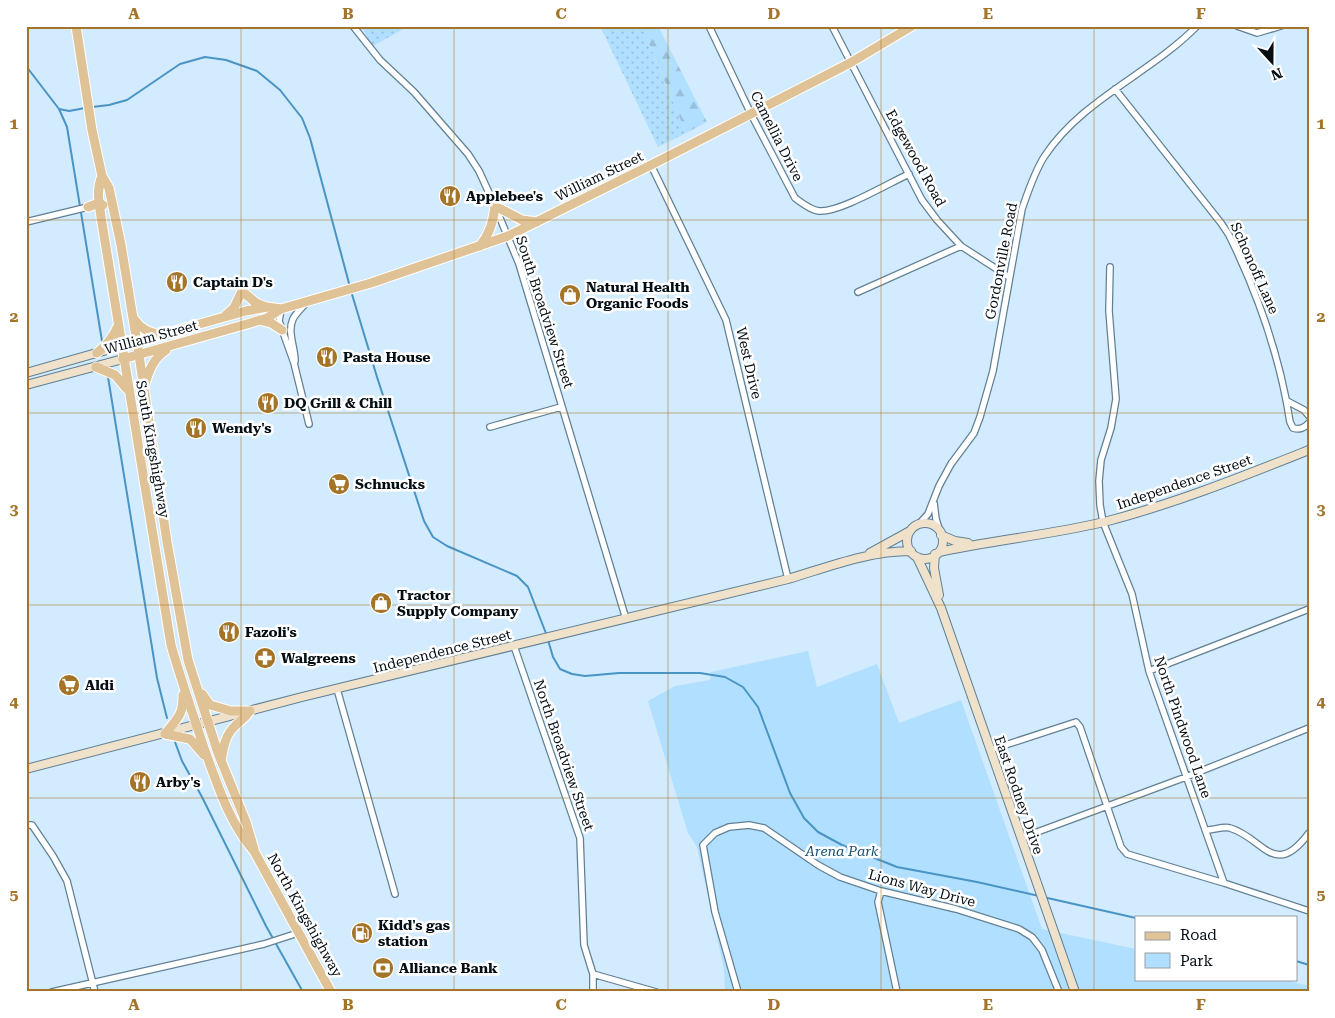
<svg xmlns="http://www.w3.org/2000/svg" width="1335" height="1018" viewBox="0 0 1335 1018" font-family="'Roboto Serif',serif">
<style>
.grass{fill:url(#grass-dots)}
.forest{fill:url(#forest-firs)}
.park{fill:#b1dfff}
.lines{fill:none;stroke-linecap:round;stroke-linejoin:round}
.stream{stroke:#4994c4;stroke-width:2}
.street-casing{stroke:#628094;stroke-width:8}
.secondary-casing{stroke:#628094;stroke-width:10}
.primary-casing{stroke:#fff;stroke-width:11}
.street{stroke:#fff;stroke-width:5.5}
.secondary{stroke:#f0e1cb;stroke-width:8}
.primary{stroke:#e0c297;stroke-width:9}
.grid{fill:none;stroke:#a47528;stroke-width:1;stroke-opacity:0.55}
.labels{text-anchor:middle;stroke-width:5;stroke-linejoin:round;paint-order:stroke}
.street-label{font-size:14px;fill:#030d14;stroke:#fff}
.poi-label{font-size:14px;font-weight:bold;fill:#030d14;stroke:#fff;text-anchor:start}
.park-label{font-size:14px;font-style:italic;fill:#165071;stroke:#fff}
.neatline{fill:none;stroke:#a47528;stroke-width:2}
.grid-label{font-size:16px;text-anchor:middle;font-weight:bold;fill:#a47528}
</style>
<defs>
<pattern id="grass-dots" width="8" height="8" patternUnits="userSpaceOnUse" patternTransform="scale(1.25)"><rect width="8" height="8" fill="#b1dfff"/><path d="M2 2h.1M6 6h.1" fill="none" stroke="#97beda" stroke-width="1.8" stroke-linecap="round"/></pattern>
<pattern id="forest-firs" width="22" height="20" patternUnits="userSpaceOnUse" patternTransform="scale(1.25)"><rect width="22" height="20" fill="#b1dfff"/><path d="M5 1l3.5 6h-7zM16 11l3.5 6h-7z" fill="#97beda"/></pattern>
</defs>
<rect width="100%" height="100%" fill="#d2ebfe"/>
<!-- grass -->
<path class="grass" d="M361 26H409L373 46Z
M600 26H642L686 133 658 147Z"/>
<!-- forest -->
<path class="forest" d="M642 26H658L707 122 686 133Z"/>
<!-- park -->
<path class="park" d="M808 651 817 687 877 664 899 723 961 700 1042 929 1136 949V979H1280L1309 986V992H725L724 969 697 847 688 833 648 701 675 686 710 680 711 672Z"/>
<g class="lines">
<!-- stream -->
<path class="stream" d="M26 66 59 109 69 111 85 108
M92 107 109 105 127 100 180 64 205 57 226 60 257 71 280 90 302 118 310 138 350 287
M59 109 67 127 102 341
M351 291 377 377 424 521 433 537 447 546 517 576 528 587 547 636
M108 377 157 678 167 718
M548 640 553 657 560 669 572 674 585 676 619 673H700L725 677 743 687 758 707 790 793 804 818 818 832 842 845 897 867 977 882 1039 896
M175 742 182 761 202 797 266 926 303 992
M1043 897 1136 918
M1296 961 1309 965"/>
<!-- street casing -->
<g class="street-casing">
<path id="street" d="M353 26 380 60 414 92 468 154 479 171 495 206 519 264 626 619
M709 26 751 114 795 198C802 203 810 210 819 211 839 213 889 183 909 174
M832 26 922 200 937 220 961 246 1009 277
M1237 26 1257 33 1281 26
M1115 89 1221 223 1229 235C1258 294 1280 357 1290 422L1293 428C1300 430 1304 428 1309 423
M651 165 726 320 788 579
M26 222 88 207
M1110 267 1109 311 1116 399 1111 428 1101 460 1099 481 1100 505 1103 522 1132 594 1149 671 1224 883
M858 292 961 246
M281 309 279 321 294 363 309 424
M295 361C295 347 287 332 293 319 296 313 302 308 306 303
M1287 401 1304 410 1309 416
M490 427 561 407
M934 503 936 519 940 532
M919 524 928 514 939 486 951 464 974 433 980 417 993 371 1022 209C1028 192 1034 173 1044 157 1082 99 1150 74 1197 26
M514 646 580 838 584 945 593 974V992
M1149 671 1309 609
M337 689 395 894
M990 750 1076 722 1080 727 1121 847 1127 854 1224 883 1309 911
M26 825H32L53 856 67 881 95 992
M1207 830C1213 830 1224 826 1230 828 1264 838 1274 880 1309 833
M1021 838 1186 777 1309 728
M881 891 878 902 897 992
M593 974 656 992
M52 992 264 944 298 933
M738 992 715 912 703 845 715 833 729 827 749 825 764 828 818 865 840 877 881 891 956 909 1019 929 1032 937 1042 950 1059 992"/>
</g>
<!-- secondary casing -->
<g class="secondary-casing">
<path id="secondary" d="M26 373 121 346
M26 385 123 359
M907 541a18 18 0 1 1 36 0a18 18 0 1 1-36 0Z
M941 535 955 541 968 543
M939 552C993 540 1050 535 1104 522 1174 504 1241 477 1309 450
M870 553 910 531
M935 554 934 568 939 595
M917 557 941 608 1075 992
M26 769 302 697 788 579C828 567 868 551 911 551"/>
</g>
<!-- primary casing -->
<g class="primary-casing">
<path id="primary" d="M76 26 92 130 102 176 109 188 121 245 139 355 167 542 188 660 218 753 246 822 254 849
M102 176C96 190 99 202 101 217L171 645C181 680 193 714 204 748 217 783 229 823 254 851L331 992
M88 207 99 203 103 205
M480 246C490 233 493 222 495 206L522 220 537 222
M242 291 256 303 266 307
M226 315 234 308 242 291
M134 319C141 329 148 332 160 335
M259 320 271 323 282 330
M121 346 246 311 267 307 281 309
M97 353C107 345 113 338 118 326
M123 359 247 324 267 318 281 309 371 283 508 236 651 165 850 63 912 26
M96 367 115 375 127 389
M145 384C149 370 154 358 166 350
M202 694 210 705 231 711H250
M183 695C183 717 177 718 165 734L190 739 204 755
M221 761C223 749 225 735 235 726 240 721 245 718 250 711"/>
</g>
<!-- street -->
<use href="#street" class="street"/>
<!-- secondary -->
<use href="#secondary" class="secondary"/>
<!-- primary -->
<use href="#primary" class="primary"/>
</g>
<!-- grid -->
<path class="grid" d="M241 26V992M454 26V992M668 26V992M881 26V992M1094 26V992M26 220H1309M26 413H1309M26 605H1309M26 798H1309"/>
<!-- icons -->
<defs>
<g id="restaurant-disc" transform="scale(1.125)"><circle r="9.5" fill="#a47528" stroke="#fff"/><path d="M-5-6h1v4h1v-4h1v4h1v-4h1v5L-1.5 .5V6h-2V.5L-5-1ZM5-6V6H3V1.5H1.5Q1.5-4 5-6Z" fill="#fff"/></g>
<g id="shop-disc" transform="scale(1.125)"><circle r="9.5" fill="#a47528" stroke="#fff"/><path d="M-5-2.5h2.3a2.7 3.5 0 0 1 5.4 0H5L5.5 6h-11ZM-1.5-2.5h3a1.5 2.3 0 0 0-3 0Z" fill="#fff"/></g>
<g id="supermarket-disc" transform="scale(1.125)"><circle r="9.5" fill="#a47528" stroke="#fff"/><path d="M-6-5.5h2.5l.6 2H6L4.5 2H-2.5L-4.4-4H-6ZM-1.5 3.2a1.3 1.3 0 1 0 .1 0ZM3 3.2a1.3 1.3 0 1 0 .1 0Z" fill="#fff"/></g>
<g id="pharmacy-disc" transform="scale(1.125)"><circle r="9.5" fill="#a47528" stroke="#fff"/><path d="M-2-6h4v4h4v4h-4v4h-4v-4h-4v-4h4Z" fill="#fff"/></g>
<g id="fuel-disc" transform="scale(1.125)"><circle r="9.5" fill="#a47528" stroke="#fff"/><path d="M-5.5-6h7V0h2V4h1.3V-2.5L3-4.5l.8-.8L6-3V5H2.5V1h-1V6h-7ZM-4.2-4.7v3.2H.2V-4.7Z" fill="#fff"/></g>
<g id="bank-disc" transform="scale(1.125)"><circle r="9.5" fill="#a47528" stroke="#fff"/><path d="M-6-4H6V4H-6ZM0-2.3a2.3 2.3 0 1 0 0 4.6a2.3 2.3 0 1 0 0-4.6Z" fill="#fff"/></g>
</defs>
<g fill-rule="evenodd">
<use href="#restaurant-disc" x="450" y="196"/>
<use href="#restaurant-disc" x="177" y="282"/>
<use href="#shop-disc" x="570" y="295"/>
<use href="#restaurant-disc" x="327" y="357"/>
<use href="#restaurant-disc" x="268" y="403"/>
<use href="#restaurant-disc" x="196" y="428"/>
<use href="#supermarket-disc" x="339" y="484"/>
<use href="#shop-disc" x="381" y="603"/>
<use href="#restaurant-disc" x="229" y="632"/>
<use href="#pharmacy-disc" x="265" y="658"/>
<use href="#supermarket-disc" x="69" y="685"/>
<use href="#restaurant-disc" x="140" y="782"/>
<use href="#fuel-disc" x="362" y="933"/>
<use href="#bank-disc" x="383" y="968"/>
</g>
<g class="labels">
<!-- street labels -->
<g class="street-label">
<text transform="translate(777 136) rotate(63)" y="5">Camellia Drive</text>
<text transform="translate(916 158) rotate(61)" y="5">Edgewood Road</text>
<text transform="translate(599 176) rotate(-26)" y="5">William Street</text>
<text transform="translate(1001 261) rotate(-79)" y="5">Gordonville Road</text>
<text transform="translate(1255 268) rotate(66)" y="5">Schonoff Lane</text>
<text transform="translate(545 312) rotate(72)" y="5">South Broadview Street</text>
<text transform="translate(151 337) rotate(-15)" y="5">William Street</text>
<text transform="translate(749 363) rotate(77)" y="5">West Drive</text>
<text transform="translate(153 449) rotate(80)" y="5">South Kingshighway</text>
<text transform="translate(1184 482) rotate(-19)" y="5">Independence Street</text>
<text transform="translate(442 651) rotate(-14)" y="5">Independence Street</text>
<text transform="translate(1183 727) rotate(71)" y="5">North Pindwood Lane</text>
<text transform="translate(564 755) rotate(71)" y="5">North Broadview Street</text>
<text transform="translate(1019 795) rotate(71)" y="5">East Rodney Drive</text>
<text transform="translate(922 888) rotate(15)" y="5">Lions Way Drive</text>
<text transform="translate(305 915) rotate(61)" y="5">North Kingshighway</text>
</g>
<!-- poi labels -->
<g class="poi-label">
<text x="466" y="201">Applebee's</text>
<text x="193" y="287">Captain D's</text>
<text x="586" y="292">Natural Health<tspan x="586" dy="16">Organic Foods</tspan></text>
<text x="343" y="362">Pasta House</text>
<text x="284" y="408">DQ Grill &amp; Chill</text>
<text x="212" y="433">Wendy's</text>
<text x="355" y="489">Schnucks</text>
<text x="397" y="600">Tractor<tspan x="397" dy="16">Supply Company</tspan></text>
<text x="245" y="637">Fazoli's</text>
<text x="281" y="663">Walgreens</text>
<text x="85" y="690">Aldi</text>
<text x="156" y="787">Arby's</text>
<text x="378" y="930">Kidd's gas<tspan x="378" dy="16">station</tspan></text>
<text x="399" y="973">Alliance Bank</text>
</g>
<!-- park labels -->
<g class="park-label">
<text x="842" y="856">Arena Park</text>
</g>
</g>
<!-- border -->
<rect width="1335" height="1018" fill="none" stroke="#ffffff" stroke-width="55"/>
<!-- legend -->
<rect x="1135" y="916" width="162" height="65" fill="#ffffff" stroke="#9a9ea1"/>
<rect x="1145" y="932" width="25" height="8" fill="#e0c297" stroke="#9a9ea1"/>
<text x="1180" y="940" font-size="15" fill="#030d14">Road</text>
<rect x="1145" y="953" width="25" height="15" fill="#b1dfff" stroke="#9a9ea1"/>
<text x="1180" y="966" font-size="15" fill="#030d14">Park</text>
<!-- north arrow -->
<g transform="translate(1272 62) rotate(159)" stroke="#ffffff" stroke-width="4" paint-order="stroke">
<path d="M0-4L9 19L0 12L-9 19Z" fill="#030d14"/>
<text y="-8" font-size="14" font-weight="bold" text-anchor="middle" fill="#030d14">N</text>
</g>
<rect x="28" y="28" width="1280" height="962" class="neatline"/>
<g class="grid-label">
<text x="134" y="19">A</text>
<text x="348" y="19">B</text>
<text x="561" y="19">C</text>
<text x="774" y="19">D</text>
<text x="988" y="19">E</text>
<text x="1201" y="19">F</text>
<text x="14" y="129">1</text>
<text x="1321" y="129">1</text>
<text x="14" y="322">2</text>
<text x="1321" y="322">2</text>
<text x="14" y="515">3</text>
<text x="1321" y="515">3</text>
<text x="14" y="707">4</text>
<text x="1321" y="707">4</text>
<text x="14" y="900">5</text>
<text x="1321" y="900">5</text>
<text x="134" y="1010">A</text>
<text x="348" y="1010">B</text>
<text x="561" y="1010">C</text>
<text x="774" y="1010">D</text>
<text x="988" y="1010">E</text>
<text x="1201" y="1010">F</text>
</g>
</svg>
